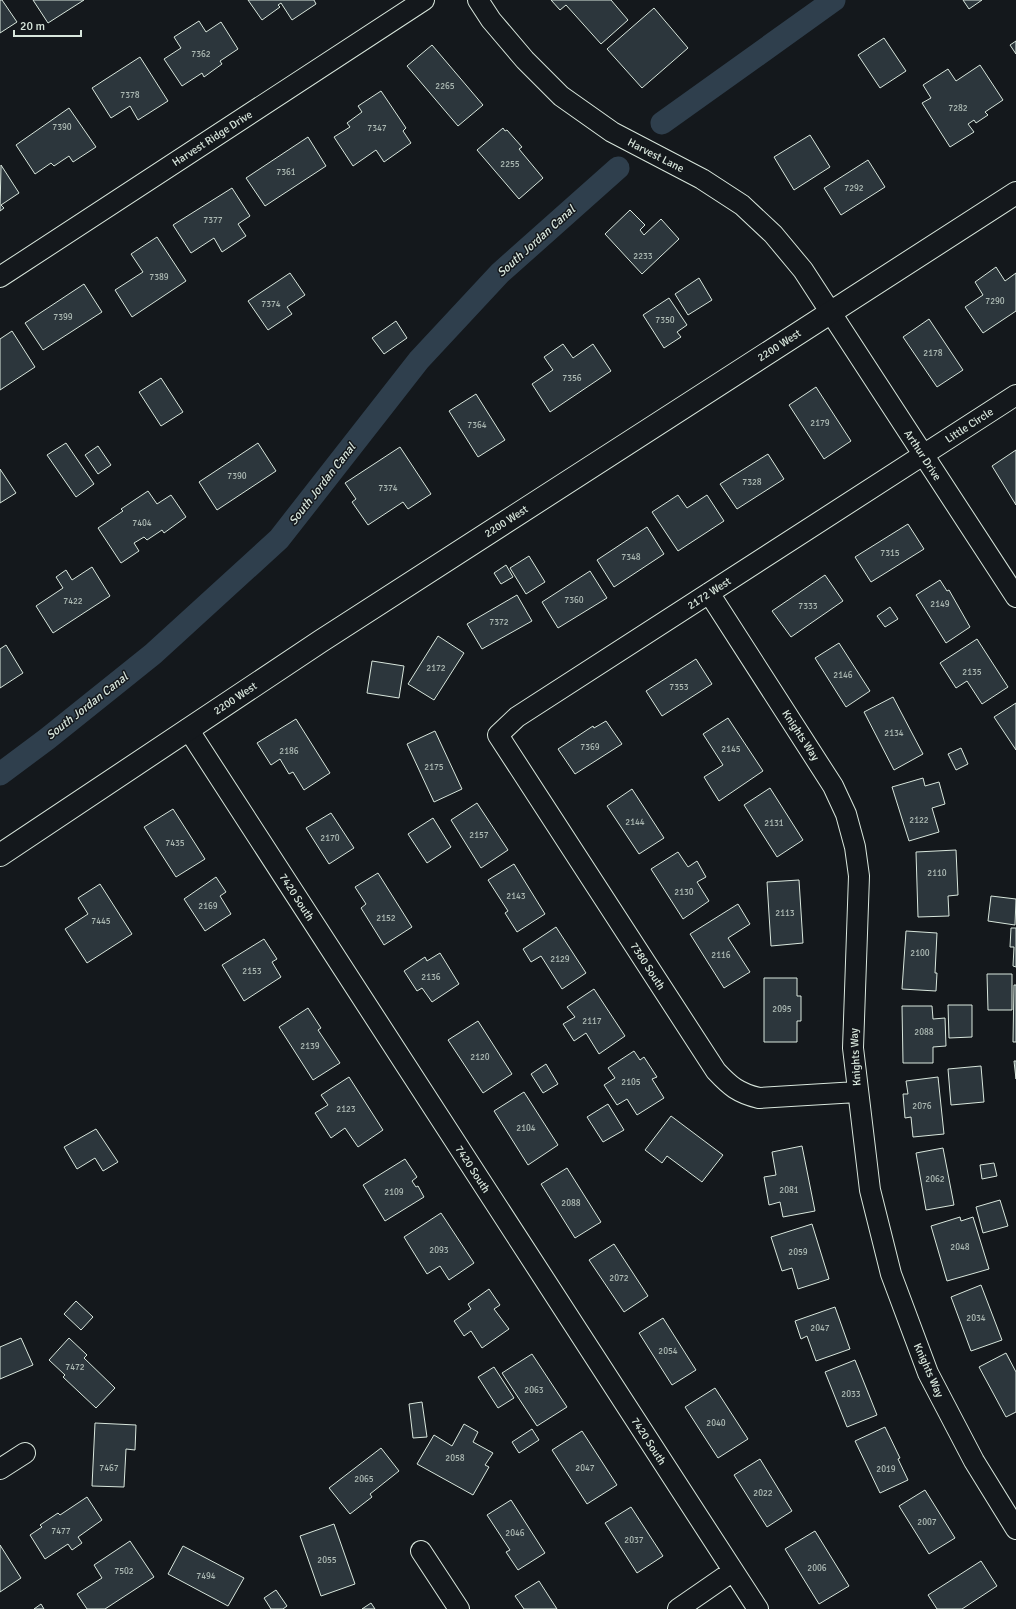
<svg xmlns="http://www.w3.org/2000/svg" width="1016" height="1609" viewBox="0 0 1016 1609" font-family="Signika,sans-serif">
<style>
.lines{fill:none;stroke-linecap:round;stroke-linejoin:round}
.canal{stroke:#2f3f4d;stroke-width:23}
.building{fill:#2c363c;stroke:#d8e6dc}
.street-casing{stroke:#d8e6dc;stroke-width:22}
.secondary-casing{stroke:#d8e6dc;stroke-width:24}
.street{stroke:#14181c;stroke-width:20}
.secondary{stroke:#14181c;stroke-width:22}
.labels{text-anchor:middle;stroke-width:3;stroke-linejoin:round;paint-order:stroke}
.number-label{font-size:9px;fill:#adbab4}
.street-label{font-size:11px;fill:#d8e6dc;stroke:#14181c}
.water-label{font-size:12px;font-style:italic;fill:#d8e6dc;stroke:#14181c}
</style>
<rect width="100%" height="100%" fill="#14181c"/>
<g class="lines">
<!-- canal -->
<path class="canal" d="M662 123 834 0
M0 774 47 739 153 654 279 539 419 360 500 273 618 168"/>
</g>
<!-- building -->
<path class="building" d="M0 0H2L17 22 0 33Z
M33 0H84L48 23Z
M248 0H314L316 4 292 20 281 3 278 5 280 7 262 20Z
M551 0H611L628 20 601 44 566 5 560 10Z
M963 0H982L969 9Z
M654 8 688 48 642 88 607 49Z
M199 21 206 32 221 22 238 49 220 61 222 64 204 77 202 73 182 86 164 59 181 48 174 37Z
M884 38 906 71 880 88 858 55Z
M1016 41V54L1010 45Z
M432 45 483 105 458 126 407 66Z
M140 57 168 101 138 120 130 106 111 118 92 88Z
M980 65 1003 100 985 112 988 115 976 123 974 120 968 124 974 132 950 147 922 103 931 98 923 85 948 69 956 81Z
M381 91 406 128 403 131 411 143 384 162 376 150 353 166 334 137 350 127 347 123 362 112 358 106Z
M69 108 96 147 73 162 69 156 54 166 51 163 35 174 16 145Z
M503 128 505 131 507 130 522 147 519 149 543 178 519 199 477 150Z
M810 135 830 167 794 190 774 157Z
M308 137 326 166 265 206 246 178Z
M868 160 885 187 841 215 824 188Z
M1 165 19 193 1 205 4 208 0 211Z
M232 188 250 216 238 224 246 236 222 252 214 238 191 253 173 225Z
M630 210 645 225 640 230 644 235 661 219 679 239 642 274 605 234Z
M157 237 186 281 132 317 115 290 143 272 131 254Z
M996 267 1005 281 1016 273V311L983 333 965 307 983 295 975 282Z
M290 273 305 295 287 307 292 314 268 330 248 301Z
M699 278 712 300 688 315 675 294Z
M84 284 102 312 43 350 25 323Z
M669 298 687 325 677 332 681 337 664 348 643 315Z
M929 319 963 370 937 387 903 337Z
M396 321 407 338 384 354 372 338Z
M12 331 35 367 0 390V339Z
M563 344 573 358 593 344 611 371 550 412 532 384 553 370 544 357Z
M161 378 183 412 161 426 139 392Z
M816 387 851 441 824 459 789 405Z
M476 394 505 440 478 457 449 411Z
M66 443 94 484 76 497 47 455Z
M258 443 276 471 217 510 199 482Z
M98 446 111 465 98 474 85 455Z
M400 447 431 494 408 509 403 502 368 525 352 502 356 499 345 483Z
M1016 450V505L992 466Z
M768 454 784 479 737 509 720 484Z
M0 469 16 493 0 503Z
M148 491 157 504 171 495 186 517 164 533 162 530 147 540 144 537 134 543 139 551 121 563 98 528 123 511 121 509Z
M678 495 687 508 707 495 724 521 678 551 652 512Z
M908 524 924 549 871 582 855 557Z
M647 527 664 554 614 587 597 560Z
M529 556 545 582 526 594 510 568Z
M506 565 513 577 501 584 494 573Z
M92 567 110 596 53 633 36 606 63 588 56 577 66 570 72 580Z
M590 571 607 598 558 628 542 602Z
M825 575 843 601 791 637 772 611Z
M940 580 947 591 949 590 970 627 946 643 916 595Z
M517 595 532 621 482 649 467 624Z
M890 607 898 619 885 627 877 616Z
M438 636 464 653 434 700 408 684Z
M977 639 1008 687 982 704 967 681 956 688 940 663Z
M839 643 870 691 846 707 815 658Z
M6 645 23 673 0 688V649Z
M696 659 712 684 662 716 646 691Z
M372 661 404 666 399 698 367 693Z
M893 697 923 754 894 770 864 712Z
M1016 703V750L994 717Z
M728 718 763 771 719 801 704 777 723 765 703 734Z
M296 719 330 773 304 790 293 772 289 774 280 759 271 765 257 743Z
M606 721 622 744 575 774 558 749 593 726 594 728Z
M435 731 462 789 434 802 407 744Z
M961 748 968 764 956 770 948 754Z
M923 778 925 786 939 782 945 804 932 808 939 832 909 841 892 787Z
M770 788 803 840 777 857 744 805Z
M632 789 664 838 639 854 607 806Z
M477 803 508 850 481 868 451 820Z
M173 809 205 859 176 877 144 827Z
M331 813 354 848 329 864 306 828Z
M433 818 451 847 427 863 408 834Z
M956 850 958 895 948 896 949 916 918 917 916 852Z
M678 852 688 867 697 861 706 877 697 882 709 901 683 919 651 869Z
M514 864 545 914 517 932 505 913 508 911 488 880Z
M378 873 412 927 384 945 361 908 366 904 355 887Z
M216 877 226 892 220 896 231 914 205 931 184 899Z
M799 880 803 943 771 946 767 882Z
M100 884 132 934 87 963 65 929 88 914 78 898Z
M991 896 1016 899 1015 925 988 921Z
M738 904 750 924 728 938 750 972 724 988 690 934Z
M556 927 586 973 562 989 541 956 531 962 523 949Z
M1011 928H1016V967L1013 966 1014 947H1010Z
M906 931 937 933 935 973H937L936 991 902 989Z
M264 939 277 959 272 962 281 977 244 1001 222 965Z
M440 953 459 984 432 1002 422 988 417 991 404 971 425 957 427 961Z
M987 974H1012V1010H988Z
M764 978H797V996H801V1021H797V1042H764Z
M1014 985H1016V1042H1013Z
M594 989 625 1036 599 1054 586 1033 574 1041 563 1024 575 1017 567 1007Z
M948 1005H972V1037L949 1038Z
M902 1006H932L933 1019 945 1018 946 1046 933 1047V1063H903Z
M308 1008 321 1028 318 1030 340 1063 313 1080 279 1027Z
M478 1021 512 1074 483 1093 448 1040Z
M634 1051 640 1060 644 1057 657 1077 652 1079 664 1098 637 1115 627 1099 617 1105 604 1085 615 1078 608 1068Z
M1014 1061H1016V1079Z
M546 1064 558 1084 543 1093 531 1074Z
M981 1066 984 1102 951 1105 948 1069Z
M349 1077 383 1130 358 1147 345 1128 331 1138 315 1113 328 1105 321 1095Z
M938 1077 944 1134 913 1137 911 1117 905 1118 903 1094H908L906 1081Z
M524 1092 558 1145 528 1165 494 1111Z
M608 1104 624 1130 603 1142 587 1117Z
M671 1116 723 1155 702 1182 667 1156 662 1163 645 1150Z
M96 1129 118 1162 103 1171 95 1158 77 1169 64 1147Z
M802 1146 815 1211 783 1217 780 1202 769 1205 764 1177 776 1175 772 1152Z
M943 1148 954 1205 926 1210 916 1153Z
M405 1159 417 1177 412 1181 416 1187 418 1186 424 1197 385 1221 363 1185Z
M994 1163 997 1176 982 1179 980 1165Z
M567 1168 601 1222 575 1238 541 1184Z
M1000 1200 1008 1226 983 1233 976 1207Z
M441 1213 474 1263 449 1280 440 1266 427 1274 404 1237Z
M960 1217 961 1221 973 1217 989 1269 947 1281 931 1226Z
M812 1224 829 1279 798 1289 792 1268 782 1271 771 1237Z
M614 1244 648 1296 624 1312 589 1260Z
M981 1285 1002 1340 971 1351 951 1297Z
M489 1289 500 1305 494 1309 509 1329 482 1348 471 1331 464 1336 454 1321 471 1309 468 1304Z
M76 1301 93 1317 81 1330 64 1314Z
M835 1307 850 1349 816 1361 807 1336 801 1339 795 1321Z
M663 1318 696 1370 672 1385 639 1333Z
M21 1338 33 1365 0 1379V1347Z
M69 1338 87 1355 84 1358 115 1388 96 1408 63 1377 65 1375 49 1360Z
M1006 1353 1016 1372V1412L1006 1417 979 1367Z
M532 1354 567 1407 537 1426 502 1373Z
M855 1360 877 1415 847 1427 825 1372Z
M494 1367 514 1398 498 1408 478 1377Z
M715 1388 748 1439 718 1458 685 1407Z
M422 1402 427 1437 413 1438 409 1404Z
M95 1423 136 1425 135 1450 126 1449 124 1487 92 1486Z
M464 1424 478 1432 473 1442 493 1453 485 1465 489 1467 473 1495 417 1464 434 1435 452 1446Z
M885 1427 900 1458 898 1459 908 1480 880 1493 855 1441Z
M532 1429 539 1440 519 1453 512 1442Z
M582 1431 617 1485 587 1504 552 1450Z
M381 1448 399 1471 370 1494 372 1497 350 1514 329 1488Z
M760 1459 792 1511 767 1527 734 1475Z
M925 1490 955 1538 929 1554 899 1506Z
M87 1497 102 1520 78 1537 82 1543 72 1550 68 1544 45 1559 30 1535 42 1527 40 1525 58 1513 60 1515Z
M511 1500 545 1553 518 1570 506 1552 510 1550 487 1515Z
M631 1507 663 1556 637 1573 605 1523Z
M334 1524 355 1584 321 1596 300 1536Z
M815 1531 849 1586 819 1604 785 1549Z
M130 1541 154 1577 105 1609H87L77 1594 102 1578 94 1565Z
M0 1545 21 1578 0 1592Z
M183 1546 244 1578 228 1606 168 1574Z
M981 1561 997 1586 962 1609H937L928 1595Z
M539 1581 557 1609H524L515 1596Z
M276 1590 287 1606 283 1609H271L264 1598Z
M371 1603 375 1609H362Z
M41 1604 44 1609H34Z"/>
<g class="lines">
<!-- street casing -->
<g class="street-casing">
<path id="street" d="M478 0 491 20 525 60 561 96 612 132 702 179 742 205 773 234 803 270 1016 597
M0 277 424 0
M709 593 833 786 846 814 855 847 859 876 853 1048 870 1190 891 1274 928 1373 974 1461 1016 1529
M188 729 758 1609
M857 1092 759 1098C738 1093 730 1086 716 1071L498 735 517 717 1016 395
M0 1469 25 1453
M421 1551 459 1609
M678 1609 733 1571"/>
</g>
<!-- secondary casing -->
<g class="secondary-casing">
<path id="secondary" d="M0 855 321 641 1016 193"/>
</g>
<!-- street -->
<use href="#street" class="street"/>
<!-- secondary -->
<use href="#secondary" class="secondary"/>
</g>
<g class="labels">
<!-- number labels -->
<g class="number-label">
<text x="201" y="57">7362</text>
<text x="445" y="89">2265</text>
<text x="130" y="98">7378</text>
<text x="958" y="111">7282</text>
<text x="62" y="130">7390</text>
<text x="377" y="131">7347</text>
<text x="510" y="167">2255</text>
<text x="286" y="175">7361</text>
<text x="854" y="191">7292</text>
<text x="213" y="223">7377</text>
<text x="643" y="259">2233</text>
<text x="159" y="280">7389</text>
<text x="995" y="304">7290</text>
<text x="271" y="307">7374</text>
<text x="63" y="320">7399</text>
<text x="665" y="323">7350</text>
<text x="933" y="356">2178</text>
<text x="572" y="381">7356</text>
<text x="820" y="426">2179</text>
<text x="477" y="428">7364</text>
<text x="237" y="479">7390</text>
<text x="752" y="485">7328</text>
<text x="388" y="491">7374</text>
<text x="142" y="526">7404</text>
<text x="890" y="556">7315</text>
<text x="631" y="560">7348</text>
<text x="574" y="603">7360</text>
<text x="73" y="604">7422</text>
<text x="940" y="607">2149</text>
<text x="808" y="609">7333</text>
<text x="499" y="625">7372</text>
<text x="436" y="671">2172</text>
<text x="972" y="675">2135</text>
<text x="843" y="678">2146</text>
<text x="679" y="690">7353</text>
<text x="894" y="736">2134</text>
<text x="590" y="750">7369</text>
<text x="731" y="752">2145</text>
<text x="289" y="754">2186</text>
<text x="434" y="770">2175</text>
<text x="919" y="823">2122</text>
<text x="635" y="825">2144</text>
<text x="774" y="826">2131</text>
<text x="479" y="838">2157</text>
<text x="330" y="841">2170</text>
<text x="175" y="846">7435</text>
<text x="937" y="876">2110</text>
<text x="684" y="895">2130</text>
<text x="516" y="899">2143</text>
<text x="208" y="909">2169</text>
<text x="785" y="916">2113</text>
<text x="386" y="921">2152</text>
<text x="101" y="924">7445</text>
<text x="920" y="956">2100</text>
<text x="721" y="958">2116</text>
<text x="560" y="962">2129</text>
<text x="252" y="974">2153</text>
<text x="431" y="980">2136</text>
<text x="782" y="1012">2095</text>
<text x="592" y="1024">2117</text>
<text x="924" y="1035">2088</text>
<text x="310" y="1049">2139</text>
<text x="480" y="1060">2120</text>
<text x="631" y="1085">2105</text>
<text x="922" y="1109">2076</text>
<text x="346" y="1112">2123</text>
<text x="526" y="1131">2104</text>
<text x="935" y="1182">2062</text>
<text x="789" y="1193">2081</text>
<text x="394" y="1195">2109</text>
<text x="571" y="1206">2088</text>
<text x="960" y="1250">2048</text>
<text x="439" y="1253">2093</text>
<text x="798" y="1255">2059</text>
<text x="619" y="1281">2072</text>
<text x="976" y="1321">2034</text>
<text x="820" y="1331">2047</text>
<text x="668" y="1354">2054</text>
<text x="75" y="1370">7472</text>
<text x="534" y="1393">2063</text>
<text x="851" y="1397">2033</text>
<text x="716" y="1426">2040</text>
<text x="455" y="1461">2058</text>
<text x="109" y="1471">7467</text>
<text x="585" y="1471">2047</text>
<text x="886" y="1472">2019</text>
<text x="364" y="1482">2065</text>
<text x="763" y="1496">2022</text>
<text x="927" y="1525">2007</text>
<text x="61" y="1534">7477</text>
<text x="515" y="1536">2046</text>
<text x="634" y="1543">2037</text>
<text x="327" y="1563">2055</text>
<text x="817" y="1571">2006</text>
<text x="124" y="1574">7502</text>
<text x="206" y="1579">7494</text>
</g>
<!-- street labels -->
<g class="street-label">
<text transform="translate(212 138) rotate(-33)" y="4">Harvest Ridge Drive</text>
<text transform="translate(656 155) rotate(27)" y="4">Harvest Lane</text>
<text transform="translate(779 345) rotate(-33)" y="4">2200 West</text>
<text transform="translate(969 425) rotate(-33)" y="4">Little Circle</text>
<text transform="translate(923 455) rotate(57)" y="4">Arthur Drive</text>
<text transform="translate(506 521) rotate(-33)" y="4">2200 West</text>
<text transform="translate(709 593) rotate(-33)" y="4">2172 West</text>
<text transform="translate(235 698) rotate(-34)" y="4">2200 West</text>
<text transform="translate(801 735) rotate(57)" y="4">Knights Way</text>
<text transform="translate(297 897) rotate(57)" y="4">7420 South</text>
<text transform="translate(648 966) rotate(57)" y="4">7380 South</text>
<text transform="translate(855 1057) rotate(-93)" y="4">Knights Way</text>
<text transform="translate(473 1169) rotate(57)" y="4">7420 South</text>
<text transform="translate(929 1370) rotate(66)" y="4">Knights Way</text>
<text transform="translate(649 1441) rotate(57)" y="4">7420 South</text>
</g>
<!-- water labels -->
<g class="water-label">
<text transform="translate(536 241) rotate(-42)" y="4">South Jordan Canal</text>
<text transform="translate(322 484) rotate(-52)" y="4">South Jordan Canal</text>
<text transform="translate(87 706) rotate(-38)" y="4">South Jordan Canal</text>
</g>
</g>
<!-- scale -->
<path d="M14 30v6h67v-6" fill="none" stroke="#d8e6dc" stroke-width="2"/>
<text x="20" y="30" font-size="12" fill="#d8e6dc" stroke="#14181c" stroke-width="3" paint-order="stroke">20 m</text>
</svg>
